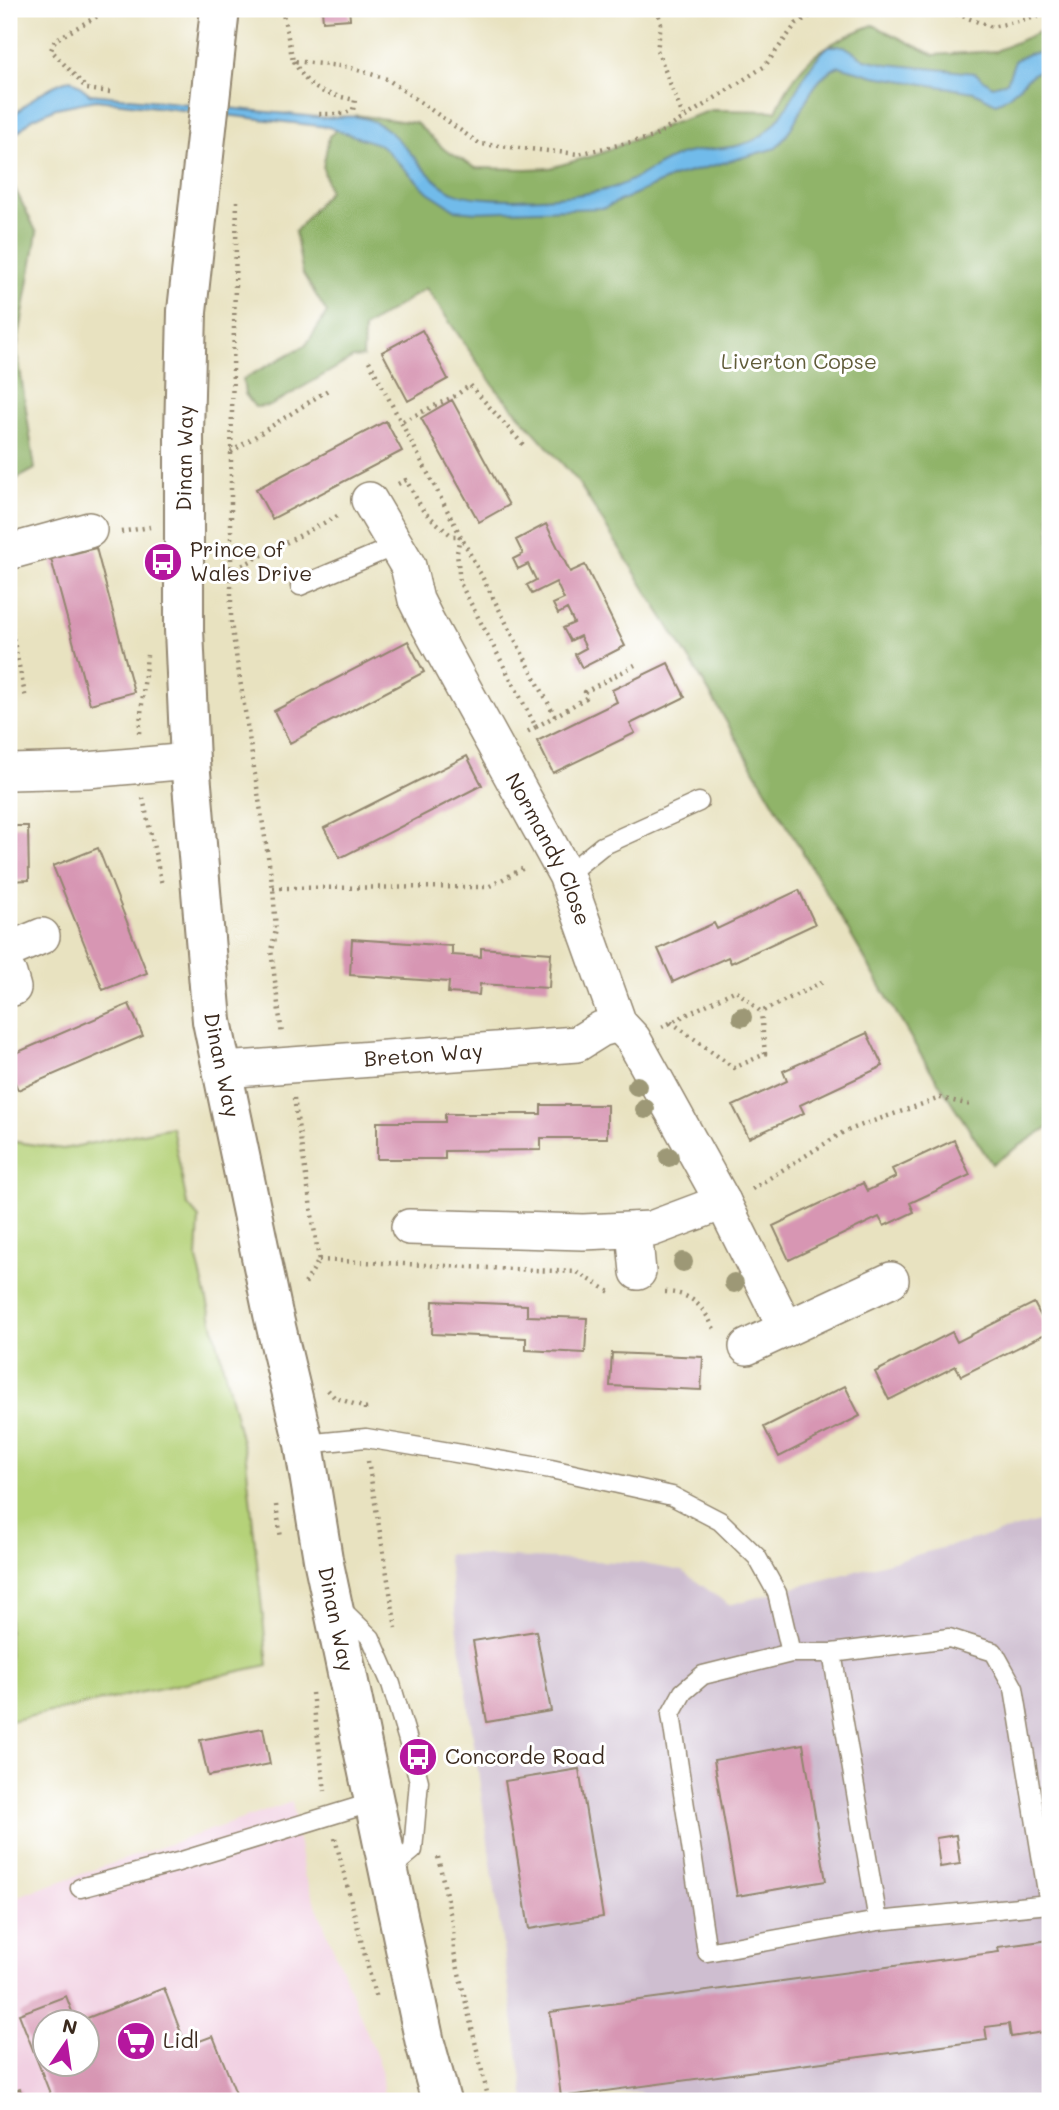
<svg xmlns="http://www.w3.org/2000/svg" width="1059" height="2110" viewBox="0 0 1059 2110" font-family="Mali,sans-serif">
<style>
.built{fill:#f1d0e2;fill-rule:evenodd}
.industrial{fill:#cebed0}
.green{fill:#b5d279;stroke:#787e4c;stroke-width:2}
.forest{fill:#90b469;stroke:#666f44;stroke-width:2}
.water{fill:#71bbea;stroke:#567284;stroke-width:2}
.building{fill:#d796b3}
.lines{fill:none;stroke-linecap:round;stroke-linejoin:round}
.service-casing{stroke:#92866f;stroke-width:21}
.minor-casing{stroke:#92866f;stroke-width:38}
.tertiary-casing{stroke:#92866f;stroke-width:42}
.path{stroke:#92866f;stroke-width:4.5;stroke-dasharray:2 5;stroke-linecap:butt}
.service{stroke:#fff;stroke-width:18}
.minor{stroke:#fff;stroke-width:35}
.tertiary{stroke:#fff;stroke-width:38}
.tree{fill:#9d9876}
.labels{text-anchor:middle;stroke-width:6;stroke-linejoin:round;paint-order:stroke}
.park-label{font-size:21px;fill:#605c39;stroke:#fff}
.street-label{font-size:21px;fill:#3b2a1e;stroke:#fff}
.poi-label{font-size:21px;fill:#3b2a1e;stroke:#fff;text-anchor:start}
</style>
<rect width="100%" height="100%" fill="#fff"/>
<filter id="ink" filterUnits="userSpaceOnUse"><feTurbulence type="fractalNoise" baseFrequency=".0143" numOctaves="2"/><feDisplacementMap in="SourceGraphic" scale="14" xChannelSelector="R" yChannelSelector="G"/><feConvolveMatrix kernelMatrix="1 2 1 2 8 2 1 2 1" color-interpolation-filters="sRGB"/></filter>
<filter id="wash" filterUnits="userSpaceOnUse"><feTurbulence type="fractalNoise" baseFrequency=".00686" numOctaves="4" result="noise"/><feDisplacementMap in="SourceGraphic" scale="28" xChannelSelector="R" yChannelSelector="G"/><feGaussianBlur stdDeviation="1.57" result="paint"/><feColorMatrix in="noise" values="0 0 0 0 0 0 0 0 0 0 0 0 0 0 0 0 0 1.4 0 .05"/><feComposite in="paint" operator="in"/></filter>
<g filter="url(#wash)">
<rect width="100%" height="100%" fill="#e8e2c0"/>
<!-- built -->
<path class="built" d="M292 1802 304 1875 381 2067 384 2101H9V1899ZM46 2022H88V2064H46Z"/>
<!-- industrial -->
<path class="industrial" d="M1050 1519V2101H647L639 2092 525 2101 447 1554 639 1563 682 1571 729 1605Z"/>
<!-- green -->
<path class="green" d="M172 1127 187 1204 199 1218 197 1259 246 1459 268 1665 9 1721V1141L63 1149Z"/>
<!-- forest -->
<path class="forest" d="M873 25 934 55 996 51 1050 27V1126L992 1164 922 1057 698 673 576 479 496 389 426 288 364 328 363 357 353 358 270 406 255 407 245 394 243 379 306 345 327 313 303 274 295 232 329 191 323 168 329 136 356 115 416 123 445 150 476 168 526 169 550 168 599 154 668 125 712 110 776 111C799 59 822 45 873 25Z
M9 177 37 233 17 349 35 469 9 483Z"/>
<!-- water -->
<path class="water" d="M829 46H844L865 59 887 64 975 73 992 86 1007 82 1015 60 1028 54 1050 51V67C1023 73 1019 94 996 103L974 92 874 76 839 66C806 80 801 124 776 148L673 177 604 208 476 212 456 210 428 192 381 145 328 127 96 100 56 108 32 119 9 140V120C27 102 45 87 71 79L90 94 327 118C337 117 349 116 359 117 399 123 417 172 449 190 476 206 588 198 618 186 640 178 658 163 680 155 705 146 734 152 758 138 791 118 799 70 829 46Z"/>
<g id="blocks">
<!-- building -->
<path class="building" d="M322 9H349L350 19 323 21Z
M422 330 448 379 408 401 382 352Z
M452 400 509 505 479 522 421 418Z
M386 421 402 451 272 519 256 489Z
M546 524 570 572 585 565 625 646 582 668 575 654 586 648 580 636 570 641 563 628 574 623 567 609 558 614 553 604 564 599 556 582 532 594 527 585 536 580 528 564 518 569 513 559 523 554 516 540Z
M96 548 134 692 90 704 51 559Z
M408 641 424 672 290 743 274 711Z
M668 663 685 697 630 724 635 733 553 773 537 741 617 702 612 690Z
M467 756 482 785 340 858 324 828Z
M9 826H28L29 880 9 881Z
M98 848 147 973 103 990 53 866Z
M799 890 815 924 731 963 728 957 673 982 658 949 714 923 717 929Z
M352 939 452 946V955L481 957V948L551 953 549 988 480 984 479 995 448 993 449 982 350 975Z
M129 1004 143 1036 18 1090 9 1069V1056Z
M867 1033 883 1066 800 1105 804 1113 749 1138 733 1106 787 1081 783 1071Z
M541 1105H607V1138H541V1150L445 1151V1159H377V1122H445V1114H541Z
M954 1140 970 1175 910 1203 914 1212 884 1226 879 1217 789 1260 773 1226 863 1183 867 1191 896 1177 892 1169Z
M433 1301 527 1305V1316L587 1318 585 1353 526 1350V1338L432 1334Z
M1034 1303 1049 1332 961 1376 956 1366 889 1400 875 1372 952 1332 957 1342Z
M612 1353 703 1357 701 1390 610 1386Z
M845 1386 860 1416 779 1457 764 1427Z
M536 1631 551 1711 487 1722 473 1641Z
M263 1728 270 1764 208 1776 200 1740Z
M803 1744 826 1881 737 1896 714 1760Z
M579 1769 603 1917 529 1929 505 1781Z
M956 1835 960 1864 940 1867 936 1838Z
M1050 1940V2031L1011 2037 1009 2024 985 2027 987 2040 561 2097 550 2012 999 1952 998 1947Z
M164 1988 186 2046 213 2036 239 2101H53L19 2014 66 1996 76 2022H46V2064H88V2022H77Z
M20 2089 24 2101H9V2093Z"/>
</g>
</g>
<g filter="url(#ink)">
<use href="#blocks" fill-opacity="0" stroke="#92866f" stroke-width="2"/>
<g class="lines">
<!-- service casing -->
<g class="service-casing">
<path id="service" d="M300 586 395 546
M566 875 602 846 699 802
M304 1444 366 1438 551 1469 672 1496 720 1521 757 1557 777 1593 791 1653
M340 1608 371 1638 391 1684 407 1737 419 1781 413 1850 389 1870
M949 1638 994 1652 1014 1688 1049 1904 878 1921 707 1952 671 1714 683 1692 703 1675 791 1653H832Z
M832 1653 878 1921
M80 1888 178 1862 374 1802"/>
</g>
<!-- minor casing -->
<g class="minor-casing">
<g id="minor">
<path id="s1" d="M369 500 408 566 416 600 427 622 566 875 619 1024 633 1039 723 1202 786 1329"/>
<path d="M9 552 89 530"/>
<path d="M9 772 87 770 190 761"/>
<path d="M9 950 42 936"/>
<path d="M9 974 13 988"/>
<path id="s2" d="M223 1070 577 1044 601 1029 619 1024"/>
<path d="M409 1227 583 1232 651 1229 723 1202"/>
<path d="M634 1230 638 1272"/>
<path d="M747 1347 891 1280"/>
</g>
</g>
<!-- tertiary casing -->
<g class="tertiary-casing">
<g id="tertiary">
<path id="s3" d="M220 9 187 311 184 434V630L190 761 212 1021 273 1314 304 1444 323 1559 425 2043 441 2101"/>
</g>
</g>
<!-- path -->
<path class="path" d="M282 9 293 61 348 67 387 79 480 144 578 154 654 137 765 66 796 24 822 9
M657 9 661 24 657 50 683 116
M943 9 992 27 1050 14
M294 61C309 92 324 93 355 100L353 110 343 114H315
M110 92 87 89 51 50 55 40 110 9
M237 201 231 453V623L273 888 276 930 271 950 282 1035
M369 361 555 716
M403 421 455 396 470 385 526 448
M231 452 328 390
M398 484 406 480 424 512 452 536H460L457 553 460 583 536 727 525 733
M121 532 150 527
M230 572 341 514
M9 618 26 699
M536 727 586 698 585 692 635 665
M139 733 147 655
M143 798 162 885
M273 888 488 887 526 867
M671 1022 734 1068 765 1054 761 1012
M662 1027 736 990 761 1012 823 982
M294 1098 319 1260 303 1287
M752 1189 842 1133 862 1125 940 1098 971 1105
M319 1260 577 1272 610 1292
M665 1292C694 1293 704 1308 716 1333
M328 1390 334 1397 365 1408V1414
M368 1461 396 1628
M276 1505 281 1538
M312 1693 325 1791
M335 1838 376 1999
M438 1857 453 1927 454 1952 489 2101"/>
<!-- service -->
<use href="#service" class="service"/>
<!-- minor -->
<use href="#minor" class="minor"/>
<!-- tertiary -->
<use href="#tertiary" class="tertiary"/>
</g>
<!-- trees -->
<g class="tree">
<circle cx="742" cy="1017" r="10"/>
<circle cx="637" cy="1086" r="10"/>
<circle cx="645" cy="1109" r="10"/>
<circle cx="669" cy="1157" r="10"/>
<circle cx="683" cy="1262" r="10"/>
<circle cx="734" cy="1283" r="10"/>
</g>
</g>
<!-- icons -->
<defs>
<g id="bus-disc" transform="scale(2.0125)"><circle r="9.5" fill="#b5179e" stroke="#fff"/><path d="M-5-6H5V4H4V6H2V4H-2V6H-4V4H-5ZM-3.5-4V0h7V-4ZM-3.5 1.2v1.5H-2V1.2ZM2 1.2v1.5H3.5V1.2Z" fill="#fff"/></g>
<g id="supermarket-disc" transform="scale(2.0125)"><circle r="9.5" fill="#b5179e" stroke="#fff"/><path d="M-6-5.5h2.5l.6 2H6L4.5 2H-2.5L-4.4-4H-6ZM-1.5 3.2a1.3 1.3 0 1 0 .1 0ZM3 3.2a1.3 1.3 0 1 0 .1 0Z" fill="#fff"/></g>
</defs>
<g fill-rule="evenodd">
<use href="#bus-disc" x="163" y="562"/>
<use href="#bus-disc" x="418" y="1757"/>
<use href="#supermarket-disc" x="136" y="2041"/>
</g>
<g class="labels">
<!-- park labels -->
<g class="park-label">
<text x="799" y="369">Liverton Copse</text>
</g>
<!-- street labels -->
<g class="street-label">
<text transform="translate(185 458) rotate(-89)" y="7">Dinan Way</text>
<text dy="7" stroke="none"><textPath href="#s1" startOffset="394">Normandy Close</textPath></text>
<text dy="7" stroke="none"><textPath href="#s2" startOffset="201">Breton Way</textPath></text>
<text dy="7" stroke="none"><textPath href="#s3" startOffset="1060">Dinan Way</textPath></text>
<text dy="7" stroke="none"><textPath href="#s3" startOffset="1626">Dinan Way</textPath></text>
</g>
<!-- poi labels -->
<g class="poi-label">
<text x="190" y="557">Prince of<tspan x="190" dy="24">Wales Drive</tspan></text>
<text x="445" y="1764">Concorde Road</text>
<text x="163" y="2048">Lidl</text>
</g>
</g>
<!-- margin -->
<rect width="1059" height="2110" fill="none" stroke="#fff" stroke-width="35"/>
<!-- north arrow -->
<g transform="translate(66 2043) rotate(13)"><circle r="33" fill="#ffffff" stroke="#b1aaa5" stroke-width="2"/>
<path d="M0-5L12 26L0 18L-12 26Z" fill="#b5179e"/>
<text y="-10" font-size="19" font-weight="bold" text-anchor="middle" fill="#3b2a1e">N</text>
</g>
</svg>
